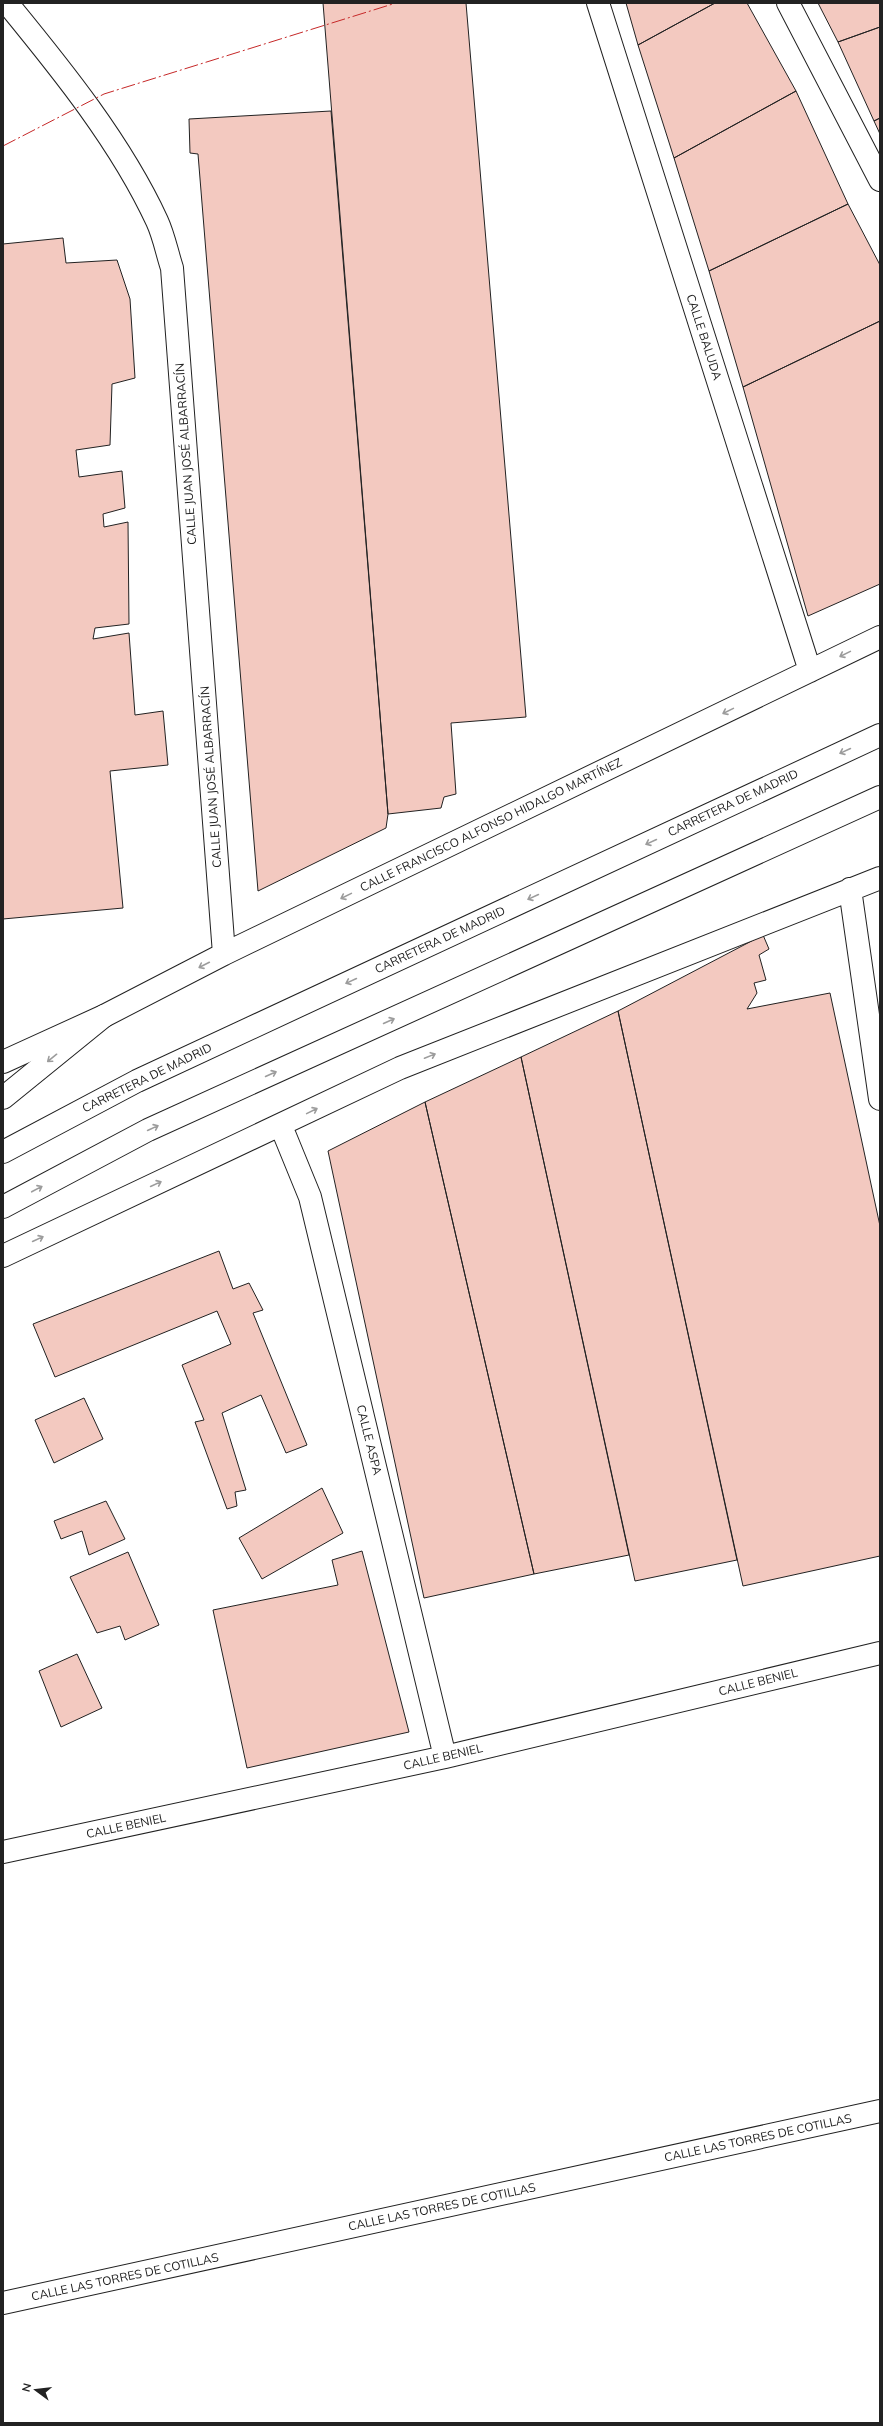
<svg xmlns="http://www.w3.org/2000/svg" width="883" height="2426" viewBox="0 0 883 2426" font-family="Mulish,sans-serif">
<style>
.building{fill:#f3c9c0;stroke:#222}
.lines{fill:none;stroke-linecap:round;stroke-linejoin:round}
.minor-casing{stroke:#222;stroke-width:24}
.major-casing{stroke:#222;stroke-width:24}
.minor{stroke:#fff;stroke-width:22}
.major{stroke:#fff;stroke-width:22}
.power{stroke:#c62828;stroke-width:1;stroke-dasharray:14 3 2 3;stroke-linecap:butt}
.oneway{stroke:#9c9c9c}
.labels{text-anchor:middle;stroke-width:3;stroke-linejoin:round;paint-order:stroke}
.street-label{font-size:12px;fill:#222;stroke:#fff}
</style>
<rect width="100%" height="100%" fill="#fff"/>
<!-- building -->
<path class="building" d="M323 3H466L526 717 451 723 456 794 444 797 441 808 388 814Z
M626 3H715L638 45Z
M715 3H747L796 91 674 158 638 45Z
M818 3H880V27L838 42Z
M880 27V118L874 121 838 42Z
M796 91 848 204 709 271 674 158Z
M331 111 388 814 386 828 258 891 198 154 190 153 189 119Z
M880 118V134L874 121Z
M848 204 880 265V321L743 387 709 271Z
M63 238 66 263 117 260 130 299 135 378 112 384 110 445 76 450 79 477 122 471 125 508 103 514 104 527 128 522 129 624 95 628 93 639 129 633 135 715 163 711 168 765 110 771 123 908 3 919V244Z
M880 321V584L808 616 743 387Z
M763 935 769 949 759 955 766 980 754 983 757 993 747 1009 830 993 880 1226V1556L743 1586 618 1011Z
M618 1011 737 1560 635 1581 521 1057Z
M521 1057 629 1555 534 1574 425 1102Z
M425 1102 534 1574 424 1598 328 1151Z
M219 1251 233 1289 249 1283 263 1310 253 1313 307 1445 286 1453 261 1395 222 1413 246 1490 235 1492 237 1506 227 1509 195 1422 204 1420 182 1365 231 1344 217 1311 55 1377 33 1324Z
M84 1398 103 1439 54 1463 35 1420Z
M322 1488 343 1533 262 1579 239 1538Z
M106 1501 125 1539 89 1555 82 1531 61 1539 54 1521Z
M362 1551 409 1732 247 1768 213 1610 338 1585 332 1560Z
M128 1552 159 1625 125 1640 120 1626 97 1633 70 1577Z
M77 1654 102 1708 61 1727 39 1671Z"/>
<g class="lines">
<!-- minor casing -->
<g class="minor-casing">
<path id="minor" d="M7 3C62 70 121 143 157 221 164 236 167 253 172 268L224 954
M598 3 810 671
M788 3 880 180
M850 889 880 1099
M3 1062 104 1016 224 954 880 637
M281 1126 310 1197 445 1757
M3 1256 400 1068 880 878
M3 1852 445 1757 880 1653
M3 2303 880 2111"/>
</g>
<!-- major casing -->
<g class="major-casing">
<path id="major" d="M3 1098 104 1016
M3 1152 137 1081 880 735
M3 1207 148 1130 880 797"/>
</g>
<!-- minor -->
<use href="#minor" class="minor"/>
<!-- major -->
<use href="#major" class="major"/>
<!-- power -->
<path class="power" d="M3 146 104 94 396 3"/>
</g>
<!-- one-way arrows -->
<defs><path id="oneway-shaft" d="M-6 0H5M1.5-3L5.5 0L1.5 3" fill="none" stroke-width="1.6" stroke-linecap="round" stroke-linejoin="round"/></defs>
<g class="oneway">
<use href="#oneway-shaft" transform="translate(845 654) rotate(154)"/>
<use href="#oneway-shaft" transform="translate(728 711) rotate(154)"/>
<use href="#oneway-shaft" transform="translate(845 751) rotate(155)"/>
<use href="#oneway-shaft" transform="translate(651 842) rotate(155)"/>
<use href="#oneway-shaft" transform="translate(346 896) rotate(154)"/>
<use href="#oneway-shaft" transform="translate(533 897) rotate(155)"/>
<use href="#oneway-shaft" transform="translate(204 965) rotate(153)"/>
<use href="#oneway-shaft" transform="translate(351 981) rotate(155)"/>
<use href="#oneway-shaft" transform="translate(389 1021) rotate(-24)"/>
<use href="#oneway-shaft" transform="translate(430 1056) rotate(-22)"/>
<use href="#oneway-shaft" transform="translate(52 1058) rotate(141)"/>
<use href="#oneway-shaft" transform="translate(271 1074) rotate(-24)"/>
<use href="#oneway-shaft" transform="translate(312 1111) rotate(-26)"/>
<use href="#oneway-shaft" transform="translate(153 1128) rotate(-25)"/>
<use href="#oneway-shaft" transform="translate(156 1184) rotate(-25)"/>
<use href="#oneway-shaft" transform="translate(37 1189) rotate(-28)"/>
<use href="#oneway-shaft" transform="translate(38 1239) rotate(-25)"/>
</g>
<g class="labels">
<!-- street labels -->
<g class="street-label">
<text transform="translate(704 337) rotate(72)" y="4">CALLE BALUDA</text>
<text transform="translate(186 454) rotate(-94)" y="4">CALLE JUAN JOSÉ ALBARRACÍN</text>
<text transform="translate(211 777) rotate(-94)" y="4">CALLE JUAN JOSÉ ALBARRACÍN</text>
<text transform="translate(733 803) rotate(-25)" y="4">CARRETERA DE MADRID</text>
<text transform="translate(491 825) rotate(-26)" y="4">CALLE FRANCISCO ALFONSO HIDALGO MARTÍNEZ</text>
<text transform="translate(440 940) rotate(-25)" y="4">CARRETERA DE MADRID</text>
<text transform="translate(147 1078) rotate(-26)" y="4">CARRETERA DE MADRID</text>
<text transform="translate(369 1440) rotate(76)" y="4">CALLE ASPA</text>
<text transform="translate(758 1682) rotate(-14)" y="4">CALLE BENIEL</text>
<text transform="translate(443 1757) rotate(-13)" y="4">CALLE BENIEL</text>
<text transform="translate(126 1826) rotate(-12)" y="4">CALLE BENIEL</text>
<text transform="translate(758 2138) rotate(-12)" y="4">CALLE LAS TORRES DE COTILLAS</text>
<text transform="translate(442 2207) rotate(-12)" y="4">CALLE LAS TORRES DE COTILLAS</text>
<text transform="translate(125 2277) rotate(-12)" y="4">CALLE LAS TORRES DE COTILLAS</text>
</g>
</g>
<!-- border -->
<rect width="883" height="2426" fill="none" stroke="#222222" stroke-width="8"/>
<!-- north arrow -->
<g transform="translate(36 2390) rotate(285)" stroke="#ffffff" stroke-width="3" paint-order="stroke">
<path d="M0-3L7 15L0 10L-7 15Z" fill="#222222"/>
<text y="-6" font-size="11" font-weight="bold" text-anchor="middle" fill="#222222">N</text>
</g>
</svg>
